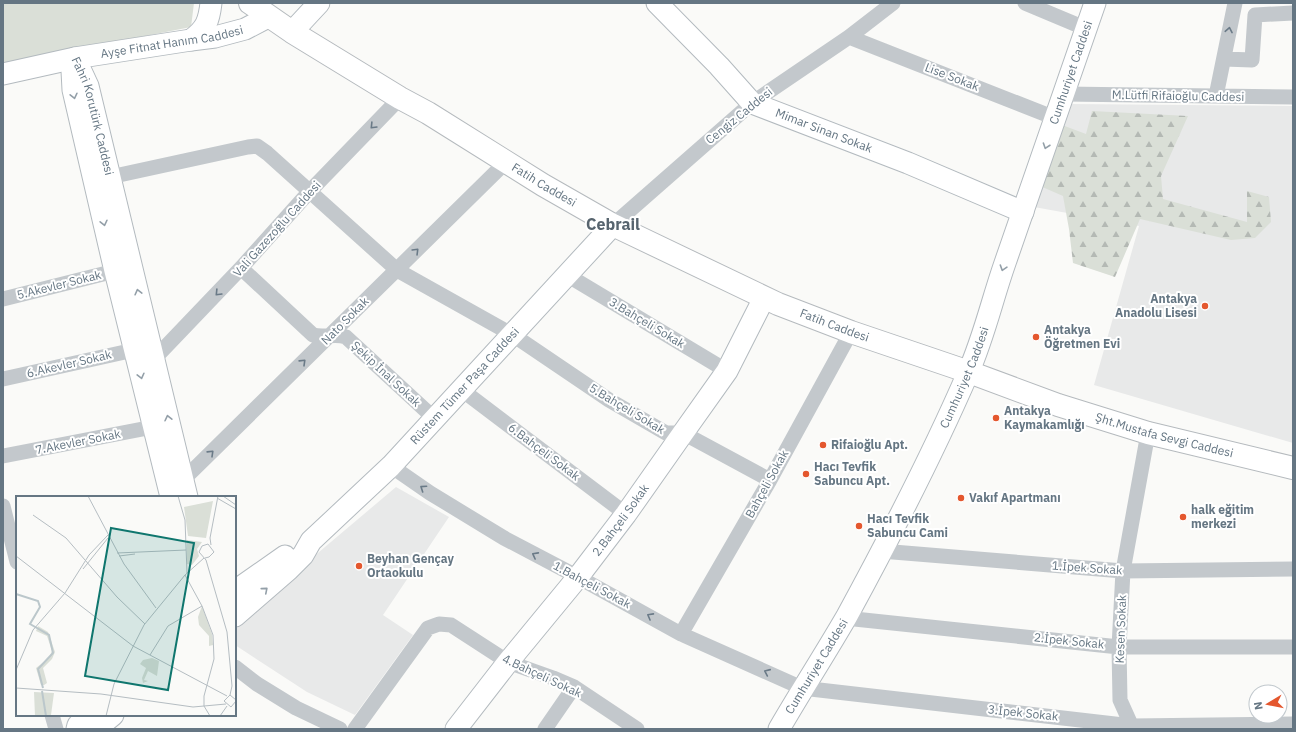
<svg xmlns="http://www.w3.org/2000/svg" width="1296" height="732" viewBox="0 0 1296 732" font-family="'IBM Plex Sans',sans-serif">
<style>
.built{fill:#e8e9e9}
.forest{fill:url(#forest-firs)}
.park{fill:#dadfd7}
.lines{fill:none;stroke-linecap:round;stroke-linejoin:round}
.secondary-casing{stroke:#b3babf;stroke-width:23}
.primary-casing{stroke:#b5babe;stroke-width:24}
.street{stroke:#c3c8cc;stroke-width:15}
.secondary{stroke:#fff;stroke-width:21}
.primary{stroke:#fff;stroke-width:22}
.oneway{stroke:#6a7a87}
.oneway2{stroke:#939fa8}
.poi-dot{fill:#e4572e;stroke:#fff;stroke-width:1.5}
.labels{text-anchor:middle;stroke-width:4;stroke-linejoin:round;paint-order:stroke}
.street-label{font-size:12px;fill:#657683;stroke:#fff}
.poi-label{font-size:12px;font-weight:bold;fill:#657683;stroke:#fff;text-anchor:start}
.district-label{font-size:16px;font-weight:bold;fill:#57646e;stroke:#fff}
.inset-river{fill:none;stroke:#bbc7cb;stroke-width:2}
.inset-road{fill:none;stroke:#b5bdc2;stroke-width:1}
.view{fill:#0f766e;fill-opacity:0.15;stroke:#0f766e;stroke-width:2}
.inset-edge{fill:none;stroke:#657683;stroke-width:2}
</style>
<defs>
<pattern id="forest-firs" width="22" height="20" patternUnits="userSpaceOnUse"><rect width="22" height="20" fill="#dadfd7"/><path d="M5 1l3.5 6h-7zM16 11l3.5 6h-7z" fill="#b4b9b4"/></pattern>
</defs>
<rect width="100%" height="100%" fill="#fafaf8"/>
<!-- built -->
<path class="built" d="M1070 104 1293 106V443L1094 385 1139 226 1034 207Z
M396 487 449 517 383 615 413 635 355 715 307 692 235 645V623Z"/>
<!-- forest -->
<path class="forest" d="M1092 111 1188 116 1161 176 1163 199 1247 222V191L1269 197 1271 222 1255 238 1231 240 1140 219 1115 277 1073 263 1069 229 1063 196 1040 186 1062 125 1086 134Z"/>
<!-- park -->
<path class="park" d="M3 3H194L191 27 3 64Z"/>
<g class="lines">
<!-- secondary casing -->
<g class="secondary-casing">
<g id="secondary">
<path id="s1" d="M657 3 719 66 752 103 908 163 1023 212"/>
<path d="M292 32 319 3"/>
<path d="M191 40C206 29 209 21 211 3"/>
<path id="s2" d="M75 58 88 86 187 497"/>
<path d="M74 60 72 71 73 90 115 271 171 497"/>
<path id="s3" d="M3 74 75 58 191 40 215 37 245 29 268 17"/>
<path d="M235 591 285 556"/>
<path id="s4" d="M235 616 288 570 303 555 311 541 391 466 613 225"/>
<path d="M77 729 78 725 90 715"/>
<path d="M96 729 113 715"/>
<path id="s5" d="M456 729 508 662 578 577 626 514 683 433 727 371 764 298"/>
<path id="s6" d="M779 729C801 691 825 654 847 616 890 537 932 456 968 373 984 337 992 300 1005 263 1035 177 1065 90 1095 3"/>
</g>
</g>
<!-- primary casing -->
<g class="primary-casing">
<g id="primary">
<path id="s7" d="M250 3 292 32 400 98 428 113 543 185 613 225 778 304 851 332 969 372 1058 405 1148 433 1293 468"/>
</g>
</g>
<!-- street -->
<path class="street" d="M1025 3 1087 29
M849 37 1055 118
M1224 59 1252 60 1255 15 1293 13
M1064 94 1293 97
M1216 96 1235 3
M110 177 248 147 257 146 267 153 397 270 513 335 609 400 666 433H683L770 480
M613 225 752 103 849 37 893 3
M241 268 313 335C324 338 336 333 346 337L435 419
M567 275 727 371
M3 299 115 271
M154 359 241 268 310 191 400 98
M3 379 134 350
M462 390 626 514
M3 456 153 427
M391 466 430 493 504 538 578 577 681 634 802 688 1132 726 1293 724
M183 480 506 162
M3 506 17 562
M881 551 1123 571 1293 569
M845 618 1119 647H1293
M681 634 770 480 851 332
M235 667 257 684 296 708 340 729
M52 715 56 729
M355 729 428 628 439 624 451 625 508 662 553 678 574 687 637 729
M545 729 574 687
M1133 729 1120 700 1119 647 1123 571 1148 433"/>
<!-- secondary -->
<use href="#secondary" class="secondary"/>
<!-- primary -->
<use href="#primary" class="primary"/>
</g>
<!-- one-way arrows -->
<defs><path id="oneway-chevron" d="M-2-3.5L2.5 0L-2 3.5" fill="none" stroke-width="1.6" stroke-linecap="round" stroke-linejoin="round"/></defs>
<g class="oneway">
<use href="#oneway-chevron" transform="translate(1229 30) rotate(-79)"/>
<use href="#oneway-chevron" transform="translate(373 126) rotate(134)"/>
<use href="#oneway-chevron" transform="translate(416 251) rotate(-45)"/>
<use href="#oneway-chevron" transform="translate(218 293) rotate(134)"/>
<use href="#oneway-chevron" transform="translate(303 362) rotate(-44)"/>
<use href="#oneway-chevron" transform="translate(211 453) rotate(-44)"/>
<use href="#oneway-chevron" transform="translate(423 488) rotate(-146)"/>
<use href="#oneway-chevron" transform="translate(535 555) rotate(-152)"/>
<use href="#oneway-chevron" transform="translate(650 616) rotate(-151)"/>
<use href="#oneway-chevron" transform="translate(767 672) rotate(-156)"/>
</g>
<g class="oneway2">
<use href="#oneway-chevron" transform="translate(74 96) rotate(77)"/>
<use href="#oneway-chevron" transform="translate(1046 146) rotate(109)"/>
<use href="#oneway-chevron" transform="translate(104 223) rotate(77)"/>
<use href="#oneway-chevron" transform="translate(1003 268) rotate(108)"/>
<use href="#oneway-chevron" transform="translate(138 292) rotate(-104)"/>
<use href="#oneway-chevron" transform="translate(141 376) rotate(76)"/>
<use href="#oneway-chevron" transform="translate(168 418) rotate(-103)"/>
<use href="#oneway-chevron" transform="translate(265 590) rotate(-41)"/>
</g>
<!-- markers -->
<g class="poi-dot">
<circle cx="1205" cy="306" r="4"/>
<circle cx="1036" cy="337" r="4"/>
<circle cx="996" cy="418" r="4"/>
<circle cx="823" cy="445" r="4"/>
<circle cx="806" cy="474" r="4"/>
<circle cx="961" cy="498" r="4"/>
<circle cx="1183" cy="517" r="4"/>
<circle cx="859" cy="526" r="4"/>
<circle cx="359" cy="566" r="4"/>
</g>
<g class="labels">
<!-- street labels -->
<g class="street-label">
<text dy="4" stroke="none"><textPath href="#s3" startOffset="172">Ayşe Fitnat Hanım Caddesi</textPath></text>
<text dy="4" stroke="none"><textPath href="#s6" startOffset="721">Cumhuriyet Caddesi</textPath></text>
<text transform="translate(952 77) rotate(21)" y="4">Lise Sokak</text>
<text transform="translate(1178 96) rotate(1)" y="4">M.Lütfi Rifaioğlu Caddesi</text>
<text transform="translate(739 116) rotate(-39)" y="4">Cengiz Caddesi</text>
<text dy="4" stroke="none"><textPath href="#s2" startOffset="61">Fahri Korutürk Caddesi</textPath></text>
<text dy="4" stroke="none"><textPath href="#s1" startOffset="215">Mimar Sinan Sokak</textPath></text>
<text dy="4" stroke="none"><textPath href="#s7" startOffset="346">Fatih Caddesi</textPath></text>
<text transform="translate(277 229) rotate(-48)" y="4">Vali Gazezoğlu Caddesi</text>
<text transform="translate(59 285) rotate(-14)" y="4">5.Akevler Sokak</text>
<text transform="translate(345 321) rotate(-45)" y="4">Nato Sokak</text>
<text transform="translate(647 323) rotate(31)" y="4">3.Bahçeli Sokak</text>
<text dy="4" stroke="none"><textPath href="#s7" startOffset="669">Fatih Caddesi</textPath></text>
<text transform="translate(69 364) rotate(-13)" y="4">6.Akevler Sokak</text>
<text transform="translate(386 374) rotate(43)" y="4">Şekip İnal Sokak</text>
<text dy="4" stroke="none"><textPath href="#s6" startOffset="398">Cumhuriyet Caddesi</textPath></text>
<text dy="4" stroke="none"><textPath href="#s4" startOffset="326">Rüstem Tümer Paşa Caddesi</textPath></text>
<text transform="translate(627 409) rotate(31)" y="4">5.Bahçeli Sokak</text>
<text dy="4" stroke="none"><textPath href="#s7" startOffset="1017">Şht.Mustafa Sevgi Caddesi</textPath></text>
<text transform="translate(78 442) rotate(-11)" y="4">7.Akevler Sokak</text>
<text transform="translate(544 452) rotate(37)" y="4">6.Bahçeli Sokak</text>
<text transform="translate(767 484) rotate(-61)" y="4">Bahçeli Sokak</text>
<text dy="4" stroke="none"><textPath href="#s5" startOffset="266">2.Bahçeli Sokak</textPath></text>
<text transform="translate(1087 568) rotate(4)" y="4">1.İpek Sokak</text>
<text transform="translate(592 585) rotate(28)" y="4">1.Bahçeli Sokak</text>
<text transform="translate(1121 629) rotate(-88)" y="4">Kesen Sokak</text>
<text transform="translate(1069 641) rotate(6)" y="4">2.İpek Sokak</text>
<text dy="4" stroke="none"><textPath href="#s6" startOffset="73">Cumhuriyet Caddesi</textPath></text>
<text transform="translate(542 676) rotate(25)" y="4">4.Bahçeli Sokak</text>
<text transform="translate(1023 713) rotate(6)" y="4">3.İpek Sokak</text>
</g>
<!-- poi labels -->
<g class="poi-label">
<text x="1197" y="303" text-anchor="end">Antakya<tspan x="1197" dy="14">Anadolu Lisesi</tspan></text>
<text x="1044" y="334">Antakya<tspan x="1044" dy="14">Öğretmen Evi</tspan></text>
<text x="1004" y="415">Antakya<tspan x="1004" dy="14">Kaymakamlığı</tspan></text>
<text x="831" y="449">Rifaioğlu Apt.</text>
<text x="814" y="471">Hacı Tevfik<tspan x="814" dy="14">Sabuncu Apt.</tspan></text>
<text x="969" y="502">Vakıf Apartmanı</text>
<text x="1191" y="514">halk eğitim<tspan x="1191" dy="14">merkezi</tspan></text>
<text x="867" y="523">Hacı Tevfik<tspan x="867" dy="14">Sabuncu Cami</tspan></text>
<text x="367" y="563">Beyhan Gençay<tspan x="367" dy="14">Ortaokulu</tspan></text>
</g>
<!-- district labels -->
<g class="district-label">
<text x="613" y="230">Cebrail</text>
</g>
</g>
<!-- overview -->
<g transform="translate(16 496)">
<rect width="220" height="220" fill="#fafaf8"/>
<path d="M18 196 38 197 35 219 73 220H19Z" fill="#dadfd7"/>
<path d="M22 130 32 136 39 156 36 163 27 172 31 187 28 189H25L20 172 33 162 36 155 31 140 20 135ZM136 162 143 165 141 180 132 175 128 184 132 185 127 187 126 182 130 172 124 168 127 164Z" fill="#dadfd7"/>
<path d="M197 5 190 42 172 40 168 11ZM171 44 186 46 181 53 183 60 176 69 171 68ZM186 110 196 138 197 149 193 150V140L183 129 182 121Z" fill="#dadfd7"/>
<path class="inset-river" d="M0 98 22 105 24 111 14 128 33 139 37 157 22 173 27 192M26 195 30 220"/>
<path class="inset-road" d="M72 0 108 68 140 112M162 0 169 24 171 77M207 0 220 9M201 2 220 13M17 19 50 42 101 101 129 128M195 49 194 42 202 0M101 57 170 54M0 60 117 150 211 200M103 60 119 58M189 62 193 61 198 56 192 48 186 50 183 56 190 64 211 136 216 190 214 199M67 73 92 42M169 79 186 110 197 139 198 163 188 200V210L194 220M134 159 152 130 186 110M0 174 17 134 49 97 73 59 92 39M0 192 85 198 177 211 210 208M220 204 214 199 208 205 215 211 220 205M90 220 98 188 128 129 169 79 188 62M204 220 211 210"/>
<path class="view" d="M95 32 178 47 152 194 69 180Z"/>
<rect width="220" height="220" class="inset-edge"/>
</g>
<!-- border -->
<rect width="1296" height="732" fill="none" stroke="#657683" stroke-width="8"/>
<!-- north arrow -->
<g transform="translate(1268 704) rotate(260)"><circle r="19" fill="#ffffff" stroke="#c1c8cd"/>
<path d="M0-3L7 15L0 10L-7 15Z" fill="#e4572e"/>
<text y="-6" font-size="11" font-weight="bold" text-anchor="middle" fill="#657683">N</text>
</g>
</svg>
